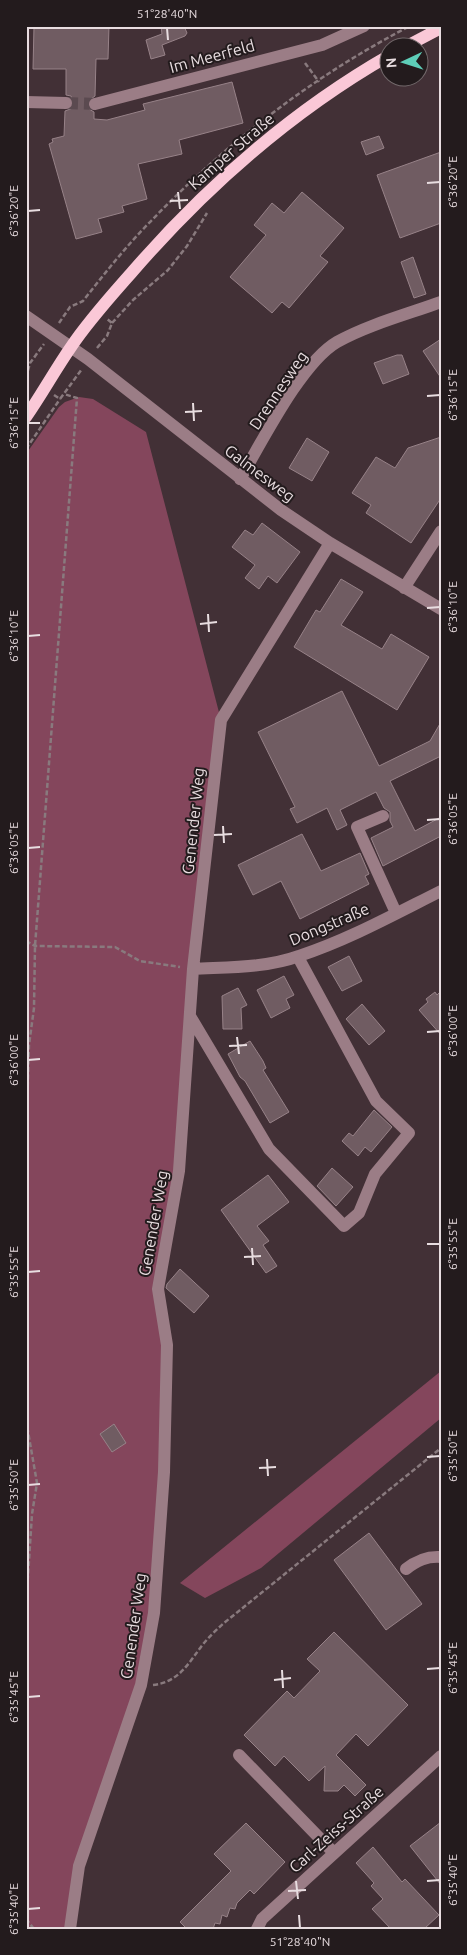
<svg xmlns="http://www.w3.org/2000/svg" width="467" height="1955" viewBox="0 0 467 1955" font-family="Ubuntu,sans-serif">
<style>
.forest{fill:#84465c}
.building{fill:#705c62;stroke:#978288}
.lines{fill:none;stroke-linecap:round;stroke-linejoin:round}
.minor-tunnel{stroke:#5b4a50;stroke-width:12;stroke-dasharray:12 6;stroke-linecap:butt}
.path{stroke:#897a7e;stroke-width:2.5;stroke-dasharray:5 2.5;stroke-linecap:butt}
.minor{stroke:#9b7d86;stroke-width:12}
.major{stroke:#fac8d7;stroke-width:12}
.ticks{fill:none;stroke:#e8dde0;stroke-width:2}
.labels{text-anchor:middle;stroke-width:4;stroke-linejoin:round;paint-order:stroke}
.street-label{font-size:16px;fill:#e8dde0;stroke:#231b1d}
.neatline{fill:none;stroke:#e8dde0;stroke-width:2}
.ticks-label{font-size:12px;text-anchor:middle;fill:#e8dde0}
</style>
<rect width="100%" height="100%" fill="#423036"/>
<!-- forest -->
<path class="forest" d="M79 397 93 399 146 432 221 720 179 1171 158 1289 167 1345 164 1472 141 1685 79 1866 70 1929H26V454L59 407 65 402Z
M441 1371V1418L261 1568 205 1598 180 1583Z"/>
<!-- building -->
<path class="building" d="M34 26H109L108 59H96L95 96 87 102 89 109 94 112V119L107 120 145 110 143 104 232 82 243 123 179 140 182 154 138 164 147 199 122 206 124 212 98 219 102 232 76 239 49 144 53 142 52 139 64 136 65 111 73 108 74 103 71 96 66 95V69H33Z
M161 26H184L187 33 185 36 162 45 165 55 151 59 146 40 162 34Z
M379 136 384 148 366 155 361 142Z
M441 152V223L400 238 377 175Z
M302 192 344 228 320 256 328 262 289 308 282 302 272 313 230 277 266 235 254 225 272 203 284 213Z
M413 257 426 294 414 298 401 262Z
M441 339V378L423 351Z
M397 355H402L409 374 383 384 374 363Z
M441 437V498L411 543 366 513 371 505 352 493 376 457 395 468 408 448Z
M307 438 329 452 312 481 289 468Z
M262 523 300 552 277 583 268 576 259 589 245 578 255 565 232 547 245 530 253 535Z
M341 579 363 592 341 625 382 649 391 634 429 657 397 710 294 647 316 610 320 612Z
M342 691 379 766 430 741 441 722V756L390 781 415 831 441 817V836L383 866 371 838 393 827 390 821V812L384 808 376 792 340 810 347 825 337 830 327 808 297 823 290 809 295 807 258 732Z
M302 834 321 871 360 853 369 874 365 876 369 884 300 919 281 881 253 895 238 865Z
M349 956 362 981 342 991 328 967Z
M284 976 294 995 286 999 290 1008 271 1018 257 990Z
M238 988 247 1005 241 1008 242 1029H223L222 996Z
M441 991V1035L419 1010 428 1002 426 999 435 992 437 995Z
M362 1004 385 1031 369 1045 346 1019Z
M250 1041 263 1061 266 1068 263 1070 289 1112 270 1123 245 1081 240 1077 228 1054Z
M374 1110 392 1127 371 1152 365 1147 358 1156 342 1141 349 1133 353 1136Z
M332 1168 353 1187 336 1206 317 1186Z
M268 1175 289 1202 257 1226 269 1241 263 1245 277 1266 266 1273 221 1210Z
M180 1269 209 1296 194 1313 166 1288 167 1284Z
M114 1424 126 1443 112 1452 100 1434Z
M369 1533 422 1604 386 1630 334 1560Z
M334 1632 408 1705 368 1746 356 1734 336 1755 366 1785 355 1796 344 1785 338 1791H324L325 1766 309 1781 284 1756 275 1766 244 1735 287 1691 294 1698 320 1671 307 1659Z
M441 1822V1885L410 1846Z
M246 1823 285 1862 254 1894 250 1890 237 1903 235 1909 230 1908 227 1917 222 1915 220 1924 215 1923 213 1929H187L180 1922 231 1871 214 1854Z
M373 1847 402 1882 405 1879 439 1915 424 1929H391L372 1909 383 1899 371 1886 374 1883 356 1863Z"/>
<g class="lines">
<!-- minor-tunnel -->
<path class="minor-tunnel" d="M66 103 95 104"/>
<!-- path -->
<path class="path" d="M305 63 319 82
M59 323 70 307 83 301C105 273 127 245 152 220 226 143 315 75 410 26
M112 323 133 300 168 270 187 246 207 213
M97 348 107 336 112 323 107 319
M26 378 30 363 44 344
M54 395 60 399 82 369
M26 449 60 399
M26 941 35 946 115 947 140 961 180 967
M26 1147 29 1045 34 1008 35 946 77 398 64 394
M26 1420 37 1483 32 1514 26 1607
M153 1685C180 1682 189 1662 204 1643 210 1636 217 1629 224 1623L441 1448
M26 1919 34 1929"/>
<!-- minor -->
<path class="minor" d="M26 102 66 103
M95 104 322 45 364 26
M26 316 88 359 281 510 330 543 441 609
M240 479C262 442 301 363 337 342 367 325 408 314 441 302
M404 588 441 531
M383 816 357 827 396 913
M193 969C228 967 266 968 299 956 348 940 395 914 441 891
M190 1016 269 1149 344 1226 359 1213 375 1174 409 1133 376 1101 298 957
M406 1569C417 1560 427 1556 441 1557
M239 1755 334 1853
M70 1929 79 1866 141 1685 154 1613 164 1472 167 1345 158 1289 179 1171 193 969 221 720 330 543
M257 1929 262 1919 441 1756"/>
<!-- major -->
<path class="major" d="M403 48 441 28
M26 417C42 394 55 370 71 347 89 320 112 295 133 271 207 186 292 111 390 55"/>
</g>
<!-- ticks -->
<path class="ticks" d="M167 28 168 40M427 183 440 182M178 192 180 209M170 201 188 200M28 211 40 210M427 396 440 395M193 403 194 421M185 412 202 411M28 423H40M427 608 440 607M208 614 209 632M200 624 217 622M28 636 40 635M427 820 440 819M223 826 224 843M214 835 232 834M28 848 40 847M427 1032 440 1031M237 1037 239 1054M229 1046 247 1045M28 1060 40 1059M427 1244H440M252 1248 253 1265M244 1257 261 1256M28 1272 40 1271M427 1457 440 1456M267 1459 268 1476M259 1468 276 1467M28 1485 40 1484M427 1669 440 1668M282 1670 283 1688M274 1680 291 1678M28 1697 40 1696M296 1881 298 1899M427 1881 440 1880M288 1891 306 1890M28 1909 40 1908M299 1915 300 1928"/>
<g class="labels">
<!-- street labels -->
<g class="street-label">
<text transform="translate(212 56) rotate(-15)" y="6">Im Meerfeld</text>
<text transform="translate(231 151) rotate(-41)" y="6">Kamper Straße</text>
<text transform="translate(278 390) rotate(-56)" y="6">Drennesweg</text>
<text transform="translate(260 473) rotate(37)" y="6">Galmesweg</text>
<text transform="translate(193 821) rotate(-84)" y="6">Genender Weg</text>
<text transform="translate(329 924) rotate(-23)" y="6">Dongstraße</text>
<text transform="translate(153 1223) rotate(-80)" y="6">Genender Weg</text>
<text transform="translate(133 1626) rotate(-82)" y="6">Genender Weg</text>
<text transform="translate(336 1829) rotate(-42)" y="6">Carl-Zeiss-Straße</text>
</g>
</g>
<!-- border -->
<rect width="467" height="1955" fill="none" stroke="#231b1d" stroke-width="55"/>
<!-- north arrow -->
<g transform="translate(404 62) rotate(266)"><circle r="24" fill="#231b1d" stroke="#72696b"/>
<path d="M0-4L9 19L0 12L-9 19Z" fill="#5eceb8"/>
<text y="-8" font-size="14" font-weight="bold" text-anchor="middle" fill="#e8dde0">N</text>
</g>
<rect x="28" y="28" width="412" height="1900" class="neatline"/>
<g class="ticks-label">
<text x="167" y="18">51°28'40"N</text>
<text transform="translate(453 182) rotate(-90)" y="4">6°36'20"E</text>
<text transform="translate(14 211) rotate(-90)" y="4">6°36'20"E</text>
<text transform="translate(453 395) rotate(-90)" y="4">6°36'15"E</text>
<text transform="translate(14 423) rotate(-90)" y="4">6°36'15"E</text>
<text transform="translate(453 607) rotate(-90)" y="4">6°36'10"E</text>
<text transform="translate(14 636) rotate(-90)" y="4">6°36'10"E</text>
<text transform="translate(453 819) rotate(-90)" y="4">6°36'05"E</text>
<text transform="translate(14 848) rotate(-90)" y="4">6°36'05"E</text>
<text transform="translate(453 1031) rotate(-90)" y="4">6°36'00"E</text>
<text transform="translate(14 1060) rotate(-90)" y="4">6°36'00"E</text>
<text transform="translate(453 1244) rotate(-90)" y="4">6°35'55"E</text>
<text transform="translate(14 1272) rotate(-90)" y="4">6°35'55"E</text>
<text transform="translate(453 1456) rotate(-90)" y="4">6°35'50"E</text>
<text transform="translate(14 1485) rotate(-90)" y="4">6°35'50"E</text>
<text transform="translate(453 1668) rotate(-90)" y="4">6°35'45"E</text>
<text transform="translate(14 1697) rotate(-90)" y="4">6°35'45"E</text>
<text transform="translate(453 1880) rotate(-90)" y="4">6°35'40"E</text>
<text transform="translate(14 1909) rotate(-90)" y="4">6°35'40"E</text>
<text x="300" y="1946">51°28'40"N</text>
</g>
</svg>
